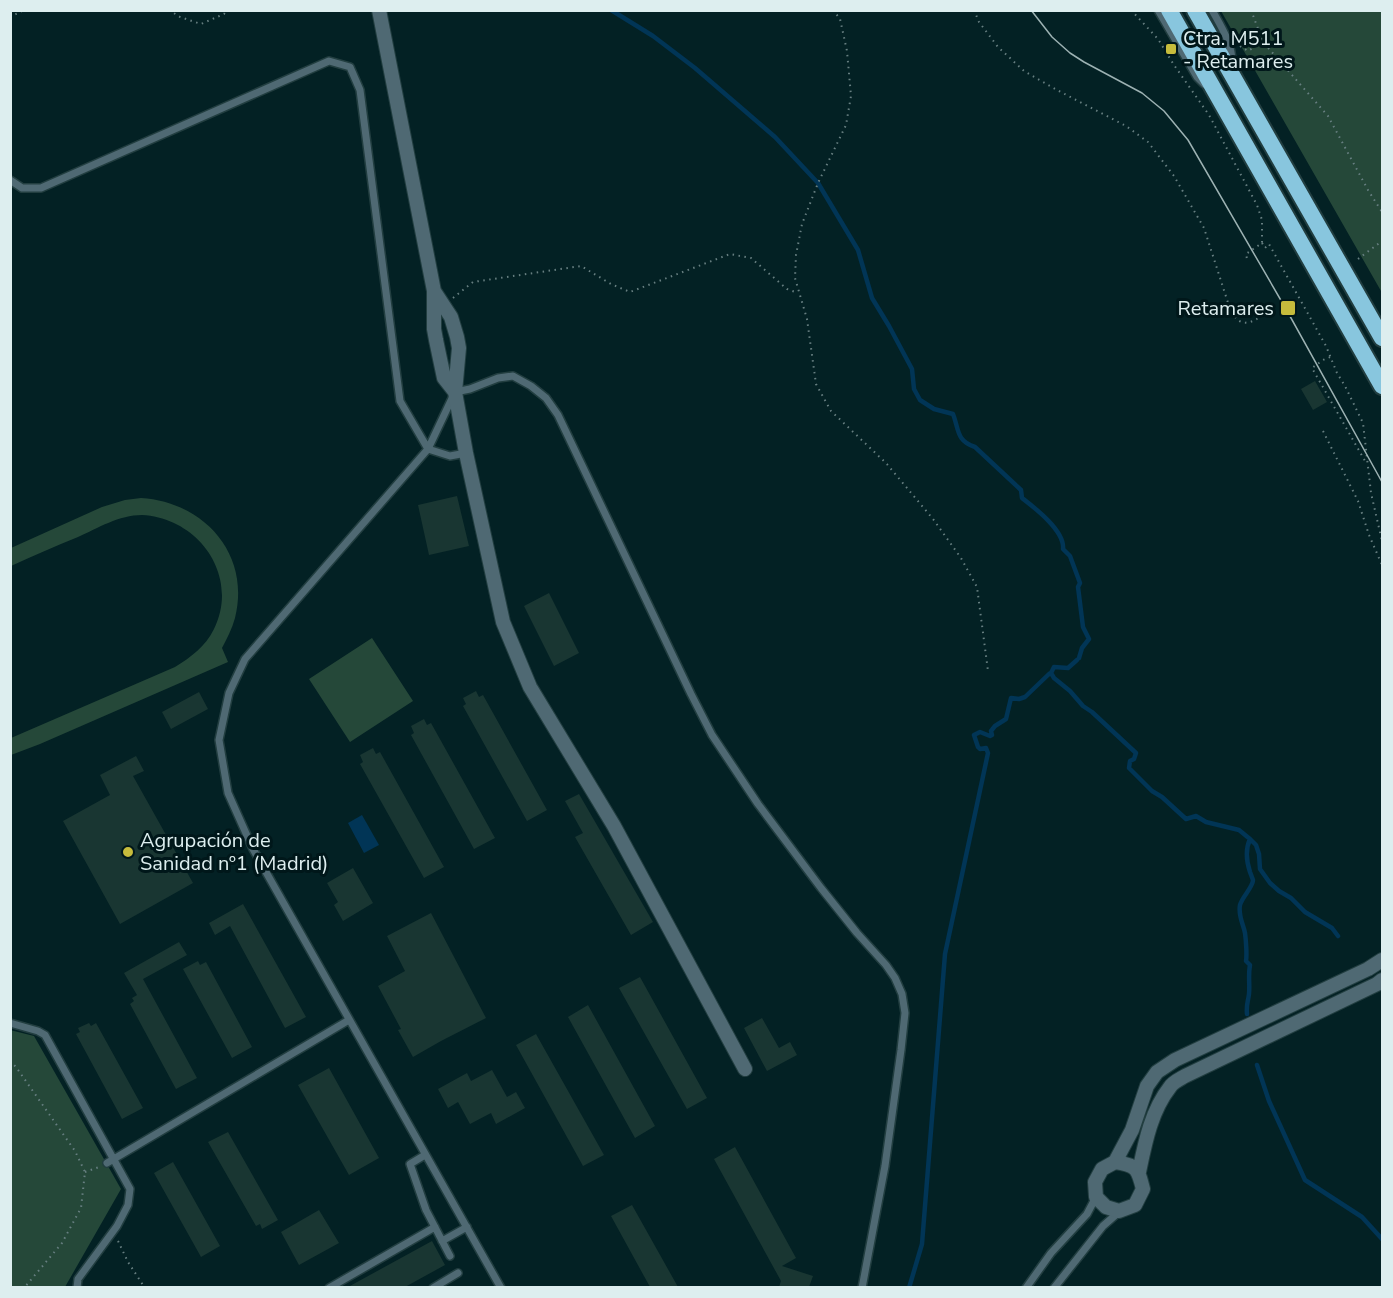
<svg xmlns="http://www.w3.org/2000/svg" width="1393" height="1298" viewBox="0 0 1393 1298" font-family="'Nunito Sans',sans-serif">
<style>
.green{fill:#254839}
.water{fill:#013556}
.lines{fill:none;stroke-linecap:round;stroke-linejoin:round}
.stream{stroke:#013556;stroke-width:4.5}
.building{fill:#193632}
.service-casing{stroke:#223e40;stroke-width:10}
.minor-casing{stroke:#223e40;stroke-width:16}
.trunk-casing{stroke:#223e40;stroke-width:20}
.path{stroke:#677f81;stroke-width:2;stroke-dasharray:1.5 4.5;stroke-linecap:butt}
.service{stroke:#4f6973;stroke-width:7}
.minor{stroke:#4f6973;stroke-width:14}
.trunk{stroke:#88c6de;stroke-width:16}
.tram{stroke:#9db2b3;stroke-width:1.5}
.poi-dot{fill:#c6bc3c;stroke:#00171a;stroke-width:2}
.labels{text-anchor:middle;stroke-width:6;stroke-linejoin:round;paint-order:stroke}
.poi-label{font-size:20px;fill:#ddeeef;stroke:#00171a;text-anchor:start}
</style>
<rect width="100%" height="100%" fill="#032124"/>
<!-- green -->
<path class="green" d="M1221 11H1382V293L1381 291Z
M141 498C204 502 251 554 235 618 232 629 227 638 222 648L228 662 40 744 11 755V738L175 667C191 657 205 647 214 629 240 576 199 518 142 515 119 515 98 528 78 537 55 546 33 556 11 566V548L102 507 125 500Z
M372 638 413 701 350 742 309 679Z
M10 1030 34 1036 121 1189 65 1287H11Z"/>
<!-- water -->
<path class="water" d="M362 815 379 845 364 853 348 823Z"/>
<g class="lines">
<!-- stream -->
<path class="stream" d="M611 10 653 36 695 68 775 137 818 183 858 250 872 298 889 326 912 369 914 389 920 400 934 409 953 414C959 429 956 441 975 447L1021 490 1022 498C1035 508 1065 531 1063 549L1070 556 1080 583 1078 587 1083 627 1089 639 1082 648 1079 658
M1077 660 1068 668 1054 667 1051 673 1054 678 1070 691 1083 706 1092 712 1136 753 1134 759 1130 761 1129 768 1152 791 1162 797 1186 819 1196 816 1206 822 1239 830 1250 839 1256 845 1259 854 1260 869 1270 883 1279 891 1291 898 1305 912 1332 928 1338 936
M1247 1014C1246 1005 1248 1002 1249 994 1250 985 1248 975 1250 965L1246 961C1247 955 1246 940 1245 933 1243 923 1238 916 1240 905 1242 897 1253 887 1253 880 1253 880 1250 872 1250 872 1246 860 1245 850 1250 839
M1257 1065 1269 1101 1305 1180 1362 1217 1382 1239
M909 1288 922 1244 945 954 988 753 986 748 980 749 978 747 974 735 980 732 990 736 992 735 991 731 995 726 1006 719 1011 698 1019 699 1025 697 1049 674"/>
</g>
<!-- building -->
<path class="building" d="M1315 381 1327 402 1313 410 1301 389Z
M457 496 469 546 429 555 418 505Z
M549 593 579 653 554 666 524 606Z
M476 691 479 697 483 695 547 810 527 821 463 706 466 704 463 698Z
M199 692 208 709 171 729 162 712Z
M424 719 427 725 431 723 495 838 474 849 411 735 414 733 411 726Z
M373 748 376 754 380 752 444 867 424 878 360 764 363 762 360 755Z
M136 756 144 771 133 776 193 883 120 924 63 821 110 795 100 775Z
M579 794 653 922 631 935 575 837 583 833 565 801Z
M353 868 373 903 343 921 334 905 338 902 327 883Z
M243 904 306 1017 285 1028 230 926 215 935 209 923Z
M431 913 486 1018 441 1041 413 1057 398 1030 401 1029 378 986 405 971 387 936Z
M179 942 187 955 143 979 197 1078 176 1089 130 1004 134 1001 132 998 137 995 124 973Z
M198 961 200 965 206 962 252 1047 232 1058 183 969Z
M640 977 707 1098 687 1109 619 988Z
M588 1005 655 1126 635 1138 568 1017Z
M762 1018 779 1048 790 1042 797 1055 767 1071 744 1028Z
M89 1023 91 1026 96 1023 143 1108 122 1119 76 1034 80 1032 78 1028Z
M536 1034 604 1155 583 1166 516 1045Z
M329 1068 379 1158 349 1175 298 1085Z
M492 1070 507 1097 516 1092 525 1108 496 1124 491 1113 470 1124 458 1102 448 1108 438 1089 467 1073 471 1081Z
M228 1132 278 1220 262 1229 260 1224 256 1226 208 1142Z
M735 1147 796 1258 782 1266 813 1276 809 1287H779L781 1281 714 1159Z
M173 1162 220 1246 201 1257 154 1173Z
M632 1205 678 1287H650L611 1216Z
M319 1210 339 1243 299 1265 281 1232Z
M432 1241 445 1265 405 1287H348Z"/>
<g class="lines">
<!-- service casing -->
<g class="service-casing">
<path id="service" d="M1158 10 1197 77 1204 84
M1212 10C1222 28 1233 45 1232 65
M10 180 22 188H41L329 61 350 67 360 90 400 401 428 449 450 456 466 453
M10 1023 38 1031 45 1035 130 1189 128 1205 117 1226 78 1279 77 1288
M425 1155 410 1164 426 1210 450 1256
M107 1163 349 1020
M442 1241 467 1227
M329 1288 435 1227
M433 1288 458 1273
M501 1288 253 849 228 793 219 740 229 693 245 659 428 449 455 392 470 389 498 378 513 376 531 386 546 398 558 415 691 694 712 735 758 804 821 888 857 933 886 965 895 978 902 994 905 1013 901 1050 885 1166 862 1288
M1026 1288 1051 1253 1087 1214 1096 1197
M1054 1288 1103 1226 1119 1212"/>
</g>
<!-- minor casing -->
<g class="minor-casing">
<path id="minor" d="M379 10 434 291V329L436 340 444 378 455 392
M434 291 451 317 457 337 459 348 455 392 466 453 503 622 530 687 614 826 745 1069
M1115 1162C1137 1165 1138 1169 1143 1189L1135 1205 1119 1211 1106 1207 1096 1197 1095 1182 1102 1169 1115 1162 1132 1130 1147 1086 1157 1072 1175 1060 1368 969 1382 960
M1139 1172C1145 1143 1151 1111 1170 1087 1173 1082 1180 1079 1185 1076L1377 984 1382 980"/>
</g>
<!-- trunk casing -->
<g class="trunk-casing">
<path id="trunk" d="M1169 10 1382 386
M1195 10 1382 338"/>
</g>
<!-- path -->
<path class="path" d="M169 10 180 17 201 24 224 14 227 10
M833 10 840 19 847 51 851 96 846 125 818 183 802 224 796 255 795 278 807 319 816 384 831 411 886 463 933 519 961 558 977 587 988 671
M974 10 979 22 998 47 1024 71 1057 90 1126 126 1148 142 1174 176 1204 228 1230 309C1240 330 1251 323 1267 313
M1131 10 1158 39 1174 65 1209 115 1257 205 1262 220V243L1246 254 1247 259
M1251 10 1263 42 1328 116 1368 190 1382 212
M10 17 24 10
M1240 46 1248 51 1263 42
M1262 243 1265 248 1269 244 1326 346 1337 373 1345 386 1363 423 1371 493 1382 541
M1358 259 1382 241
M453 298 473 282 581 266 611 284 630 292 730 254 751 258 787 289 798 293
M1330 357 1323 360 1312 368 1365 461
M1323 431 1358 501 1369 535 1382 565
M10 1061 16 1067 75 1151 85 1172 81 1208 62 1243 24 1288
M85 1172 99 1167
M118 1241 128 1262 145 1288"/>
<!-- service -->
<use href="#service" class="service"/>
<!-- minor -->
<use href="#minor" class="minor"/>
<!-- trunk -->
<use href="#trunk" class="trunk"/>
<!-- tram -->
<path class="tram" d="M1031 10 1052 37 1070 53 1084 62 1142 93 1164 111 1188 140 1286 309 1382 482"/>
</g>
<!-- markers -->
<g class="poi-dot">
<rect x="1165" y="43" width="12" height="12" rx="3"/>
<rect x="1280" y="300" width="16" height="16" rx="3"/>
<circle cx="128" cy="852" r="6"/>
</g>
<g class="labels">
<!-- poi labels -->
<g class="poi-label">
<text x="1183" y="45">Ctra. M511<tspan x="1183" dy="23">- Retamares</tspan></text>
<text x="1274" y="315" text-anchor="end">Retamares</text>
<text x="140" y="847">Agrupación de<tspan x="140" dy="23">Sanidad nº1 (Madrid)</tspan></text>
</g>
</g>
<!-- border -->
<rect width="1393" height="1298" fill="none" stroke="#ddeeef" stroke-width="24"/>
</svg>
